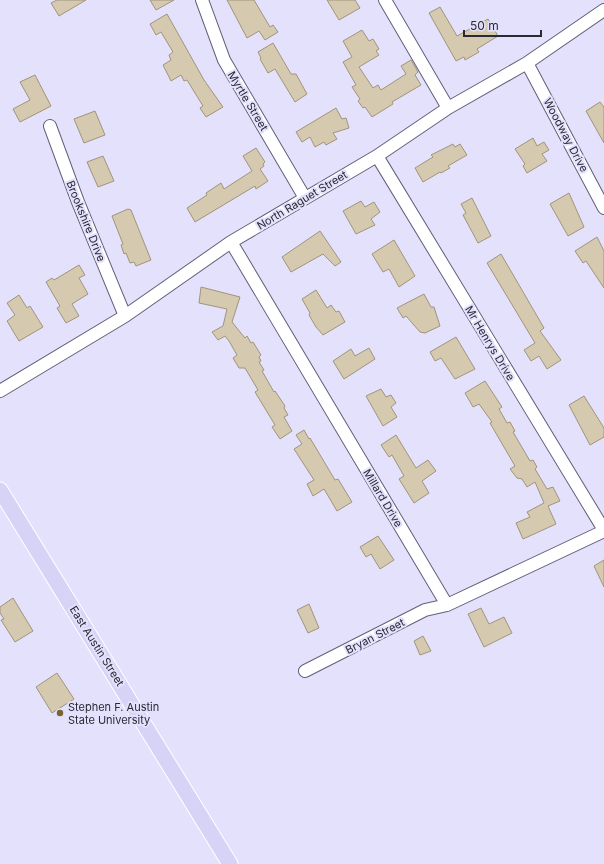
<svg xmlns="http://www.w3.org/2000/svg" width="604" height="864" viewBox="0 0 604 864" font-family="Inter,sans-serif">
<style>
.building{fill:#d5c9af;stroke:#a0947b}
.lines{fill:none;stroke-linecap:round;stroke-linejoin:round}
.minor-casing{stroke:#626078;stroke-width:14}
.major-casing{stroke:#fff;stroke-width:17}
.minor{stroke:#fff;stroke-width:12}
.major{stroke:#d7d3f7;stroke-width:15}
.poi-dot{fill:#7a6434;stroke:#e4e1fd;stroke-width:1.5}
.labels{text-anchor:middle;stroke-width:4;stroke-linejoin:round;paint-order:stroke}
.street-label{font-size:11px;fill:#2a2934;stroke:#e4e1fd}
.poi-label{font-size:11px;fill:#2a2934;stroke:#e4e1fd;text-anchor:start}
</style>
<rect width="100%" height="100%" fill="#e4e1fd"/>
<!-- building -->
<path class="building" d="M57 0H86L59 16 51 3Z
M150 0H174L156 10Z
M227 0H254L270 27 273 25 278 32 265 40 259 31 247 38Z
M327 0H355L360 8 339 20Z
M440 7 457 36 488 19 498 36 477 49 479 52 465 60 464 57 456 61 429 13Z
M167 14 204 80 223 107 206 117 200 108 203 106 187 80 184 81 181 75 171 81 163 65 171 60 169 55 173 52 161 32 156 35 150 24Z
M362 30 369 41 373 39 379 49 376 51 379 55 359 67 373 88 378 85 381 90 406 74 401 66 411 60 418 72 415 75 421 85 392 102 393 104 372 117 365 107 363 108 358 101 360 99 352 87 356 85 343 62 352 57 343 41Z
M273 43 291 74H296L307 94 295 102 275 69 268 73 260 59 261 58 258 52Z
M35 75 51 106 20 122 13 109 30 100 20 82Z
M600 102 604 107V143L586 111Z
M336 108 342 119 346 118 349 128 333 133 337 139 326 145 324 142 315 147 310 137 302 142 296 132Z
M95 111 105 135 84 143 74 119Z
M533 138 537 146 544 142 549 150 542 154 547 161 527 173 523 166 525 164 515 149Z
M453 144 455 147 460 144 467 155 448 166 450 168 441 173 440 172 423 182 415 168 433 157 431 155Z
M256 148 265 162 263 164 264 166 260 169 268 181 256 189 255 186 195 222 187 208 207 195 206 193 221 183 224 189 252 171 243 156Z
M103 156 114 181 98 187 87 162Z
M569 193 584 227 568 236 550 204Z
M472 198 491 236 478 243 463 215 466 213 461 204Z
M361 201 365 207 374 202 380 212 371 219 375 225 356 234 343 211Z
M128 209 131 210 151 260 136 266 134 262 130 263 126 253 124 254 121 245 123 244 112 216Z
M320 231 341 262 335 266 323 254 291 272 282 257Z
M597 237 604 251V288L586 261 583 263 575 251Z
M394 240 415 276 399 287 389 269 383 272 372 254Z
M501 254 544 328 540 331 561 360 547 369 539 356 531 361 524 350 535 343 487 263Z
M79 265 85 275 79 278 88 294 72 304 79 316 66 323 57 308 60 306 46 282 52 278 54 280Z
M201 287 240 297 232 322 245 338 247 336 251 343 253 342 261 355 259 357 261 361 259 362 264 370 262 371 274 392 275 391 285 406 284 408 288 415 284 417 292 431 280 439 272 427 275 425 255 392 258 390 245 368H239L233 358 237 355 229 341 225 336 218 340 212 332 223 326 227 309 199 303Z
M316 290 327 308 331 305 336 312 339 311 345 322 323 335 316 327 309 315 310 313 302 299Z
M424 294 431 307H434L440 326 425 333 420 332 406 316 403 318 397 308Z
M19 295 27 308 30 306 43 327 19 341 7 321 15 315 7 303Z
M456 337 475 369 455 379 441 358 435 361 430 352Z
M369 348 375 359 344 379 333 361 351 349 355 356Z
M485 381 502 407 499 409 507 423 510 422 515 431 513 432 530 461 533 460 537 467 535 469 547 489 553 487 560 501 548 506 556 524 523 539 516 523 530 517 527 512 544 503 535 482 527 487 522 479 517 478 510 469 515 466 490 423 492 422 479 404 473 407 465 393Z
M381 389 386 397 391 395 396 403 391 407 397 417 383 426 366 396Z
M584 396 604 428V437L590 445 569 405Z
M304 430 309 439 310 438 335 480 338 479 352 502 337 511 324 489 313 496 307 484 314 480 294 449 302 444 296 435Z
M396 435 416 468 428 460 436 471 422 481 429 493 414 503 399 479 404 476 392 455 389 457 381 445Z
M378 536 394 560 380 569 371 554 366 557 360 547Z
M604 560V587L594 566Z
M13 598 33 631 15 642 1 620 4 619 0 613V607Z
M309 604 319 628 308 633 297 610Z
M481 608 489 624 504 617 512 633 484 647 468 614Z
M423 636 431 651 420 655 414 641Z
M57 673 74 699 52 713 36 687Z"/>
<g class="lines">
<!-- minor casing -->
<g class="minor-casing">
<path id="minor" d="M202 0 224 60 305 198
M385 0 448 108
M527 63 604 208
M50 126 78 202 125 316
M377 156 604 530
M231 242 447 605
M0 391 125 316 231 242 377 156 448 108 527 63 604 10
M305 671 425 610 447 605 604 531"/>
</g>
<!-- major casing -->
<g class="major-casing">
<path id="major" d="M0 490 230 864"/>
</g>
<!-- minor -->
<use href="#minor" class="minor"/>
<!-- major -->
<use href="#major" class="major"/>
</g>
<!-- markers -->
<circle class="poi-dot" cx="60" cy="713" r="4"/>
<g class="labels">
<!-- street labels -->
<g class="street-label">
<text transform="translate(248 101) rotate(59)" y="4">Myrtle Street</text>
<text transform="translate(566 135) rotate(62)" y="4">Woodway Drive</text>
<text transform="translate(302 200) rotate(-31)" y="4">North Raguet Street</text>
<text transform="translate(86 221) rotate(68)" y="4">Brookshire Drive</text>
<text transform="translate(490 343) rotate(59)" y="4">Mr Henrys Drive</text>
<text transform="translate(383 498) rotate(59)" y="4">Millard Drive</text>
<text transform="translate(375 636) rotate(-27)" y="4">Bryan Street</text>
<text transform="translate(97 646) rotate(58)" y="4">East Austin Street</text>
</g>
<!-- poi labels -->
<g class="poi-label">
<text x="68" y="711">Stephen F. Austin<tspan x="68" dy="13">State University</tspan></text>
</g>
</g>
<!-- scale -->
<path d="M464 30v6h77v-6" fill="none" stroke="#2a2934" stroke-width="2"/>
<text x="470" y="30" font-size="12" fill="#2a2934" stroke="#e4e1fd" stroke-width="3" paint-order="stroke">50 m</text>
</svg>
